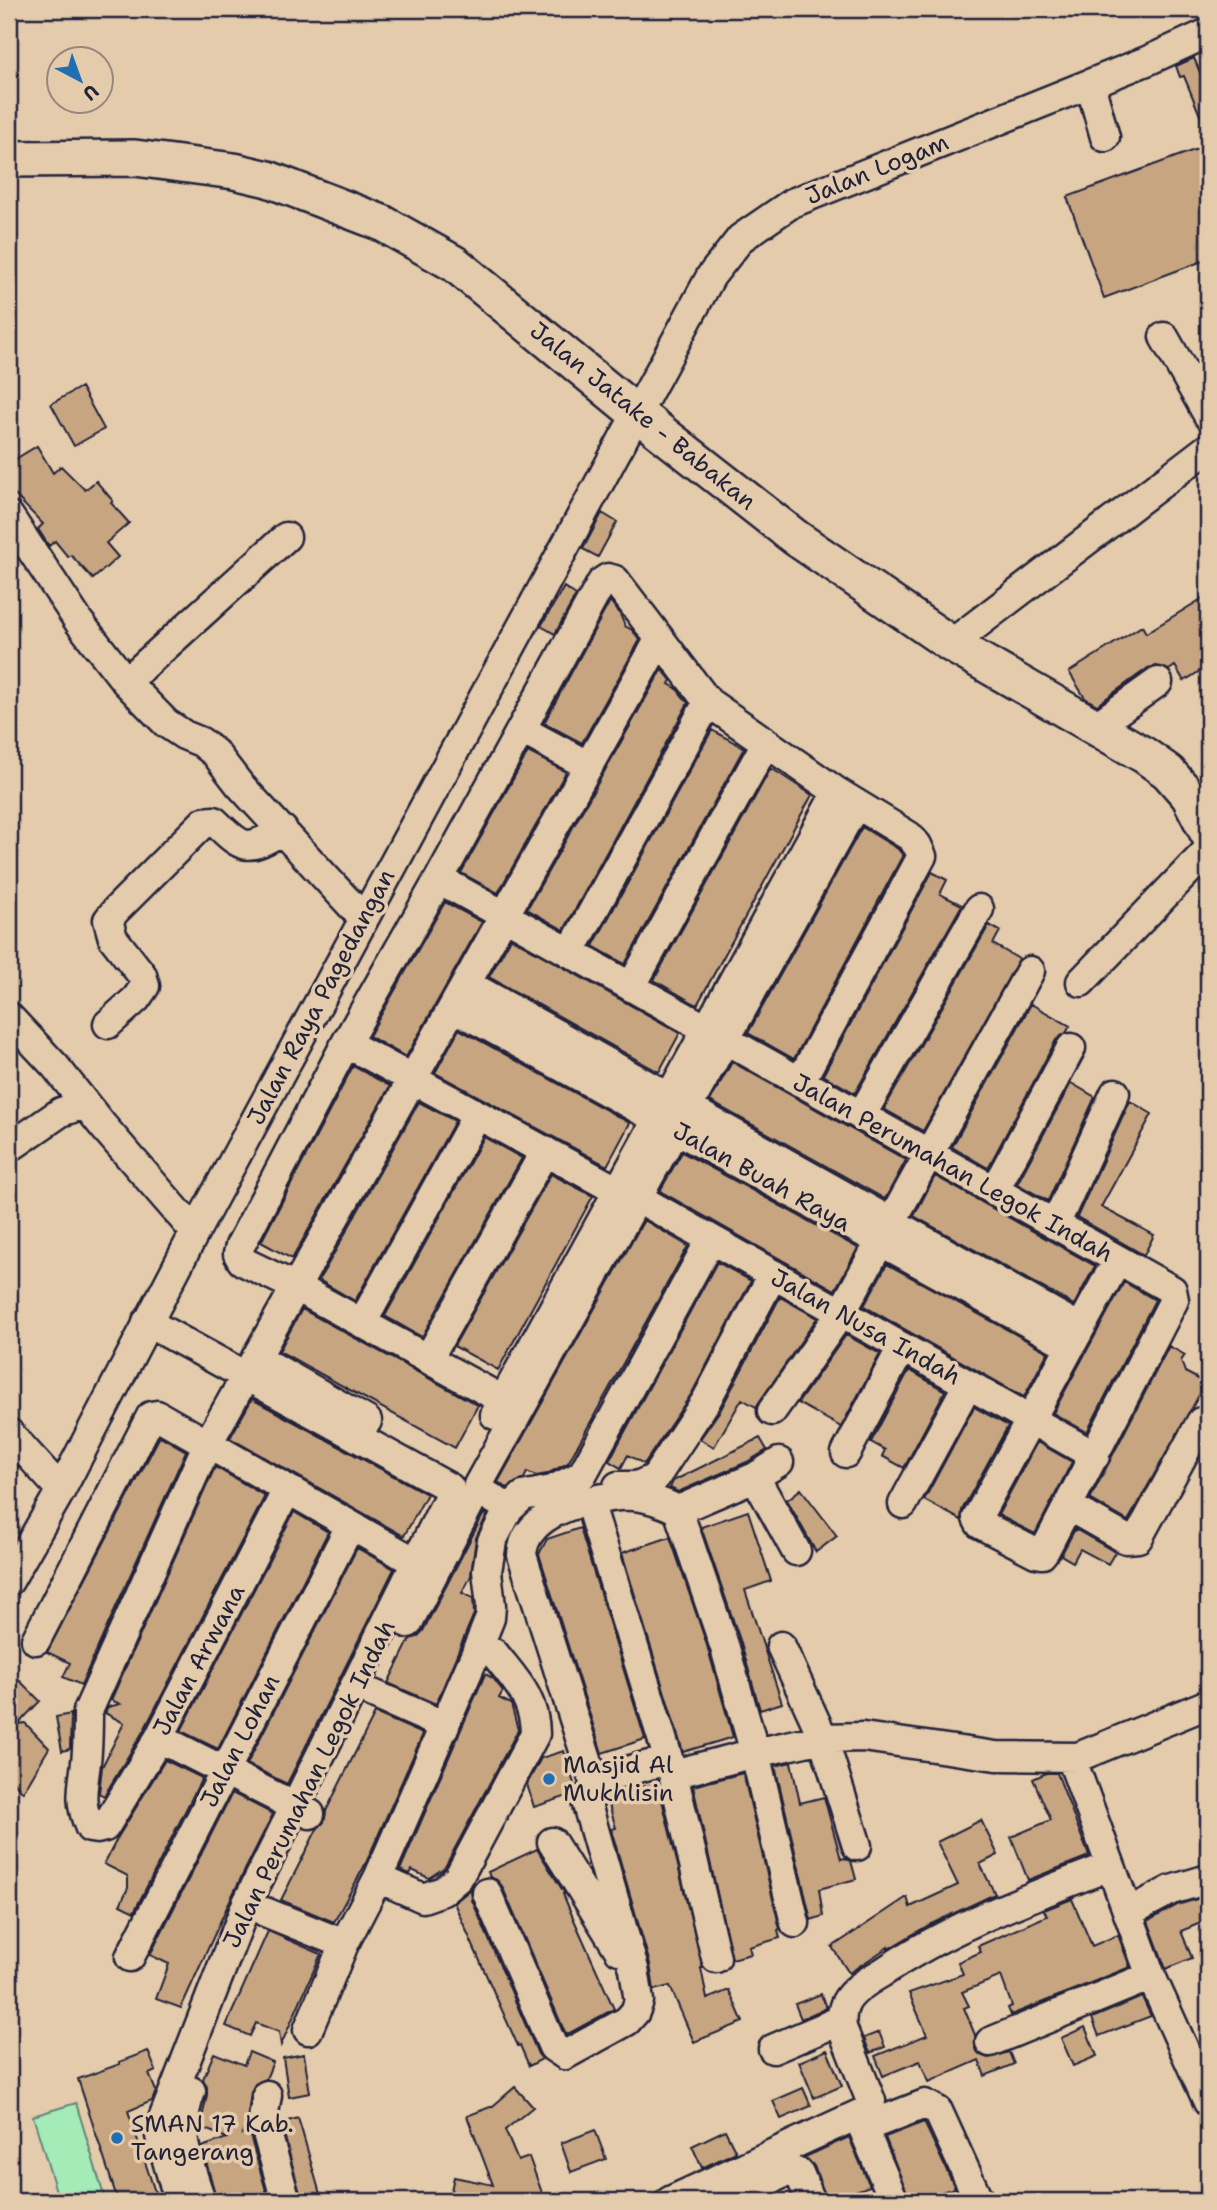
<svg xmlns="http://www.w3.org/2000/svg" width="1217" height="2210" viewBox="0 0 1217 2210" font-family="'Shantell Sans',sans-serif">
<style>
.green{fill:#a5ebb8;stroke:#64867a;stroke-width:2}
.building{fill:#c7a581;stroke:#22223b;stroke-width:2}
.lines{fill:none;stroke-linecap:round;stroke-linejoin:round}
.minor-casing{stroke:#22223b;stroke-width:33}
.major-casing{stroke:#22223b;stroke-width:40}
.minor{stroke:#e3cbac;stroke-width:28}
.major{stroke:#e3cbac;stroke-width:35}
.poi-dot{fill:#1f6fb2;stroke:#e3cbac;stroke-width:2.5}
.labels{text-anchor:middle;stroke-width:7;stroke-linejoin:round;paint-order:stroke}
.street-label{font-size:24px;fill:#22223b;stroke:#e3cbac}
.poi-label{font-size:24px;fill:#22223b;stroke:#e3cbac;text-anchor:start}
</style>
<rect width="100%" height="100%" fill="#e3cbac"/>
<filter id="ink" filterUnits="userSpaceOnUse"><feTurbulence type="fractalNoise" baseFrequency=".0143" numOctaves="2"/><feDisplacementMap in="SourceGraphic" scale="14" xChannelSelector="R" yChannelSelector="G"/><feConvolveMatrix kernelMatrix="1 2 1 2 8 2 1 2 1" color-interpolation-filters="sRGB"/></filter>
<g filter="url(#ink)">
<!-- green -->
<path class="green" d="M76 2103 104 2196 88 2201H59L33 2116Z"/>
<!-- building -->
<path class="building" d="M1194 58 1201 75 1208 72V135L1184 76 1180 77 1176 66Z
M1208 145V259L1104 298 1067 197Z
M81 387 104 429 74 446 51 404Z
M37 446 53 473 61 466 85 490 96 481 113 501 111 503 129 523 106 543 118 557 93 579 71 555 68 557 55 541 49 546 38 529 43 524 9 489V463Z
M602 513 617 522 598 557 583 549Z
M564 587 576 595 555 634 541 626Z
M1208 595V666L1184 681 1175 666 1169 670 1156 666 1148 668 1097 705 1085 698 1069 672 1142 626 1146 633Z
M610 601 620 614 625 626 632 630 640 640 582 743 544 723Z
M662 669 671 680 669 684 676 688 688 703 564 930 527 909Z
M712 730 744 748 625 964 593 946Z
M528 752 566 772 498 893 461 873Z
M771 768 812 795 697 1005 654 980Z
M862 827 898 849 903 855 794 1059 748 1033Z
M932 872 947 880 940 894 962 905 855 1093 823 1075Z
M445 902 482 922 406 1057 369 1036Z
M989 925 1000 931 993 944 1019 959 923 1131 884 1109Z
M511 938 680 1033 659 1072 489 977Z
M1031 1004 1070 1026 1066 1033 1056 1040 988 1168 952 1147Z
M459 1029 630 1123 607 1166 435 1073Z
M732 1062 906 1160 885 1199 710 1101Z
M353 1066 390 1086 292 1259 261 1242Z
M1071 1083 1095 1097 1048 1201 1017 1184Z
M1130 1101 1152 1114 1101 1207 1154 1235 1144 1255 1077 1217Z
M419 1102 455 1121 355 1301 319 1280Z
M484 1137 522 1158 422 1337 385 1316Z
M682 1152 858 1248 835 1290 660 1191Z
M551 1174 593 1196 498 1370 454 1346Z
M935 1176 1095 1266 1074 1305 914 1216Z
M644 1220 688 1246 568 1463 547 1474 536 1476 527 1472 524 1479 507 1488 498 1482Z
M717 1262 751 1281 692 1393 644 1464 628 1455 621 1468 609 1461Z
M887 1264 1048 1352 1024 1397 864 1306Z
M1124 1282 1155 1300 1087 1432 1053 1413Z
M780 1297 817 1318 756 1407 742 1399 714 1447 700 1439 721 1409Z
M302 1309 478 1405 455 1448 279 1351Z
M846 1335 880 1354 841 1427 798 1403Z
M1169 1346 1185 1355 1181 1361 1185 1372 1206 1383 1128 1521 1090 1499Z
M909 1370 945 1391 904 1468 882 1456 885 1450 871 1442Z
M252 1399 427 1494 404 1536 230 1438Z
M974 1407 1008 1426 962 1510 961 1520 924 1500Z
M160 1436 186 1451 81 1685 63 1677 70 1663 47 1652Z
M760 1438 767 1450 747 1462 678 1492 670 1488 673 1481Z
M1037 1442 1072 1462 1035 1534 998 1515Z
M215 1467 265 1496 144 1730 104 1796 99 1793 102 1767 124 1723 105 1713 108 1707 120 1704 111 1700Z
M801 1489 837 1536 816 1552 787 1500Z
M748 1511 771 1581 745 1590 782 1703 760 1710 741 1643 701 1527Z
M294 1512 328 1532 218 1749 181 1731Z
M484 1513 487 1515 476 1538 471 1576 462 1593 473 1598 474 1614 436 1704 388 1683 410 1639 417 1637 423 1631Z
M580 1528 645 1739 602 1753 539 1554 547 1539Z
M1075 1529 1115 1552 1108 1564 1080 1549 1073 1562 1061 1555Z
M670 1537 706 1642 733 1737 683 1752 622 1553Z
M357 1548 394 1569 287 1784 247 1764Z
M9 1670 40 1701 18 1724 25 1723 49 1748 23 1792 9 1777Z
M485 1674 493 1678 503 1691 499 1698 511 1704 518 1730 445 1867 429 1878 412 1870 410 1874 400 1870Z
M375 1713 423 1734 366 1863 334 1922 281 1900 317 1829 324 1822 326 1811Z
M71 1714 70 1749 62 1751 56 1717Z
M564 1751 575 1787 571 1795 534 1807 527 1784 541 1758Z
M165 1760 202 1778 134 1912 120 1905 128 1888V1876L104 1864 118 1837Z
M791 1762 800 1803 824 1797 841 1859 845 1858 851 1861 856 1879 819 1889 823 1916 811 1920 775 1766Z
M743 1773 780 1929 778 1930 780 1938 749 1947 751 1954 732 1959 693 1786Z
M1046 1773H1057L1089 1856 1028 1880 1011 1837 1051 1820 1033 1779Z
M658 1784 703 1968H701L707 1999 729 1990 743 2022 694 2042 670 1986 654 1990 650 1964 611 1829 616 1828 607 1798 615 1791Z
M232 1793 273 1814 232 1896 181 2008 156 1999 169 1964 150 1955Z
M981 1820 998 1855 980 1864 995 1894 929 1925 888 1949V1947L849 1973 832 1947 907 1897 910 1907 958 1885 937 1842Z
M537 1849 565 1894H563L571 1913 614 2009 566 2035 502 1886 497 1880 490 1877 488 1872Z
M471 1889 472 1900 538 2054 542 2059 529 2066 520 2045 518 2046 454 1903Z
M1204 1897 1208 1907V1920L1181 1931 1192 1958 1166 1969 1148 1921 1177 1905Z
M1072 1899 1092 1946 1118 1935 1130 1967 1011 2015 1008 2008 1012 2006 1001 1976 962 1992 969 2006 964 2008 975 2035V2049L980 2055 988 2058 1009 2052 1014 2064 985 2076 979 2060 929 2082 920 2061 883 2076 875 2056 927 2035 909 1993 963 1974 958 1962 981 1952 978 1946 1047 1916 1044 1910Z
M268 1931 321 1954 281 2045 279 2032 256 2023 250 2036 226 2026Z
M821 1994 826 2008 801 2019 795 2004Z
M1142 1997 1151 2016 1099 2036 1092 2018Z
M1085 2027 1097 2056 1073 2066 1061 2038Z
M879 2032 885 2047 870 2053 864 2038Z
M827 2050 842 2086 814 2098 799 2062Z
M148 2051 156 2071 149 2074 156 2091 152 2101 128 2111 158 2201H118L78 2079 120 2064 119 2062Z
M249 2052 273 2062 266 2079 255 2084 251 2092 247 2123 242 2134 249 2132 269 2201H217L202 2147 227 2138 200 2127 207 2095V2087L203 2079 214 2053 244 2065Z
M304 2054 310 2093 289 2097 283 2058Z
M515 2087 533 2107 505 2130 518 2161 529 2157 545 2201H482L450 2195 454 2177 493 2185 467 2116 493 2106Z
M803 2088 811 2106 781 2119 773 2101Z
M298 2118 302 2131 322 2201H302L281 2123Z
M924 2122 955 2188 910 2201 885 2137Z
M595 2130 606 2159 571 2172 561 2143Z
M725 2130 736 2152 702 2168 692 2146Z
M849 2137 870 2186 827 2201 814 2166 805 2157Z"/>
<g class="lines">
<!-- minor casing -->
<g class="minor-casing">
<path id="minor" d="M1090 84 1105 137
M1164 337 1208 415
M9 516 79 622 126 682 166 723 184 735 201 742 215 753 239 784 363 918
M951 644 1208 448
M126 682 286 537
M1095 727 1158 682
M522 730 589 766
M439 879 1172 1290 1174 1300 1045 1550 1042 1554 1036 1553 980 1524 977 1518 1117 1261
M570 953 708 702
M1081 982 1208 850
M467 984 1080 1328
M631 987 766 743
M453 1007 1071 1346
M9 1017 55 1066 103 1126 195 1232
M108 1024 136 999 145 986 142 975 113 938 108 920 116 910 204 822 214 821C244 850 246 852 283 830
M346 1043 618 1191
M861 1116 979 909
M9 1148 61 1112 85 1104
M994 1191 1071 1048
M638 1198 1095 1456
M1055 1225 1115 1093
M147 1322 450 1488
M362 1323 477 1115
M257 1358 367 1421
M428 1359 545 1151
M503 1400 296 1287 242 1261 238 1254 240 1246 346 1043 439 879 602 582 608 578 615 580 708 702 837 792 909 836 917 845 922 856 800 1082
M772 1411 841 1313 1030 971
M495 1415 837 792
M9 1433 61 1490
M846 1453 902 1347
M755 1477 796 1551
M478 1485 856 804
M618 1486H637L655 1478 706 1401 773 1274
M478 1489 509 1509 523 1496 552 1490 582 1475 711 1239
M287 1490 159 1738 105 1827 97 1829 90 1828C78 1801 83 1789 86 1762 88 1745 88 1728 88 1711L207 1445 659 640
M589 1501C561 1506 524 1522 522 1555L595 1785
M903 1504 968 1384
M1068 1506 1126 1539 1138 1538 1201 1422
M678 1510 725 1648 755 1753 795 1923
M9 1581 61 1490 195 1232 711 276 741 238 792 203 1149 60 1208 33
M408 1623 471 1501
M36 1640 151 1416 157 1415 417 1563
M781 1646 823 1738 857 1846
M476 1653 490 1618 491 1606 487 1571 492 1541 509 1509
M373 1694 445 1726
M159 1738 310 1814
M1071 1757 1151 1976 1208 2102
M673 1774 755 1753 823 1738 863 1737 996 1756 1078 1757 1208 1704
M552 1842 619 1950
M487 1893 553 2047 565 2055 627 2021 635 2012 639 2001 634 1969 586 1801 595 1785 608 1776 668 1760
M265 1912 344 1944
M1129 1912 1171 1890 1208 1879
M130 1957 350 1526
M716 1958 673 1774 589 1501C625 1493 644 1493 678 1510L755 1477 779 1462
M308 2030 344 1944 378 1878 476 1653 486 1650 494 1653C515 1680 535 1698 535 1734L458 1878 443 1891 423 1898 378 1878
M990 2042 1151 1976
M773 2049 841 2020
M191 2091C174 2136 188 2158 201 2201
M267 2095 263 2119 286 2201
M179 2201 160 2136 163 2119 247 1903 451 1492
M670 2201 866 2111 871 2101 842 2028C841 2020 842 2009 846 2002 853 1989 871 1979 883 1972 952 1925 1032 1897 1110 1866
M722 2201 791 2170 799 2173 811 2201
M894 2201 863 2128 925 2104 938 2111 979 2201"/>
</g>
<!-- major casing -->
<g class="major-casing">
<path id="major" d="M9 159 135 158 234 171 268 179 382 223 455 264 636 413 796 538 951 644 1144 755 1168 772 1189 796 1208 833"/>
</g>
<!-- minor -->
<use href="#minor" class="minor"/>
<!-- major -->
<use href="#major" class="major"/>
</g>
</g>
<!-- markers -->
<g class="poi-dot">
<circle cx="549" cy="1779" r="7"/>
<circle cx="117" cy="2138" r="7"/>
</g>
<g class="labels">
<!-- street labels -->
<g class="street-label">
<text transform="translate(877 169) rotate(-22)" y="8">Jalan Logam</text>
<text transform="translate(643 416) rotate(39)" y="8">Jalan Jatake - Babakan</text>
<text transform="translate(321 997) rotate(-62)" y="8">Jalan Raya Pagedangan</text>
<text transform="translate(953 1168) rotate(29)" y="8">Jalan Perumahan Legok Indah</text>
<text transform="translate(762 1177) rotate(29)" y="8">Jalan Buah Raya</text>
<text transform="translate(866 1327) rotate(29)" y="8">Jalan Nusa Indah</text>
<text transform="translate(199 1660) rotate(-62)" y="8">Jalan Arwana</text>
<text transform="translate(240 1741) rotate(-63)" y="8">Jalan Lohan</text>
<text transform="translate(309 1784) rotate(-64)" y="8">Jalan Perumahan Legok Indah</text>
</g>
<!-- poi labels -->
<g class="poi-label">
<text x="563" y="1773">Masjid Al<tspan x="563" dy="28">Mukhlisin</tspan></text>
<text x="131" y="2132">SMAN 17 Kab.<tspan x="131" dy="28">Tangerang</tspan></text>
</g>
</g>
<!-- margin -->
<rect width="1217" height="2210" fill="none" stroke="#e3cbac" stroke-width="35"/>
<rect x="18" y="18" width="1182" height="2175" fill="none" stroke="#22223b" stroke-width="2.5" filter="url(#ink)"/>
<!-- north arrow -->
<g transform="translate(80 80) rotate(139)"><circle r="33" fill="#e3cbac" stroke="#96877f" stroke-width="2"/>
<path d="M0-5L12 26L0 18L-12 26Z" fill="#1f6fb2"/>
<text y="-10" font-size="19" font-weight="bold" text-anchor="middle" fill="#22223b">U</text>
</g>
</svg>
